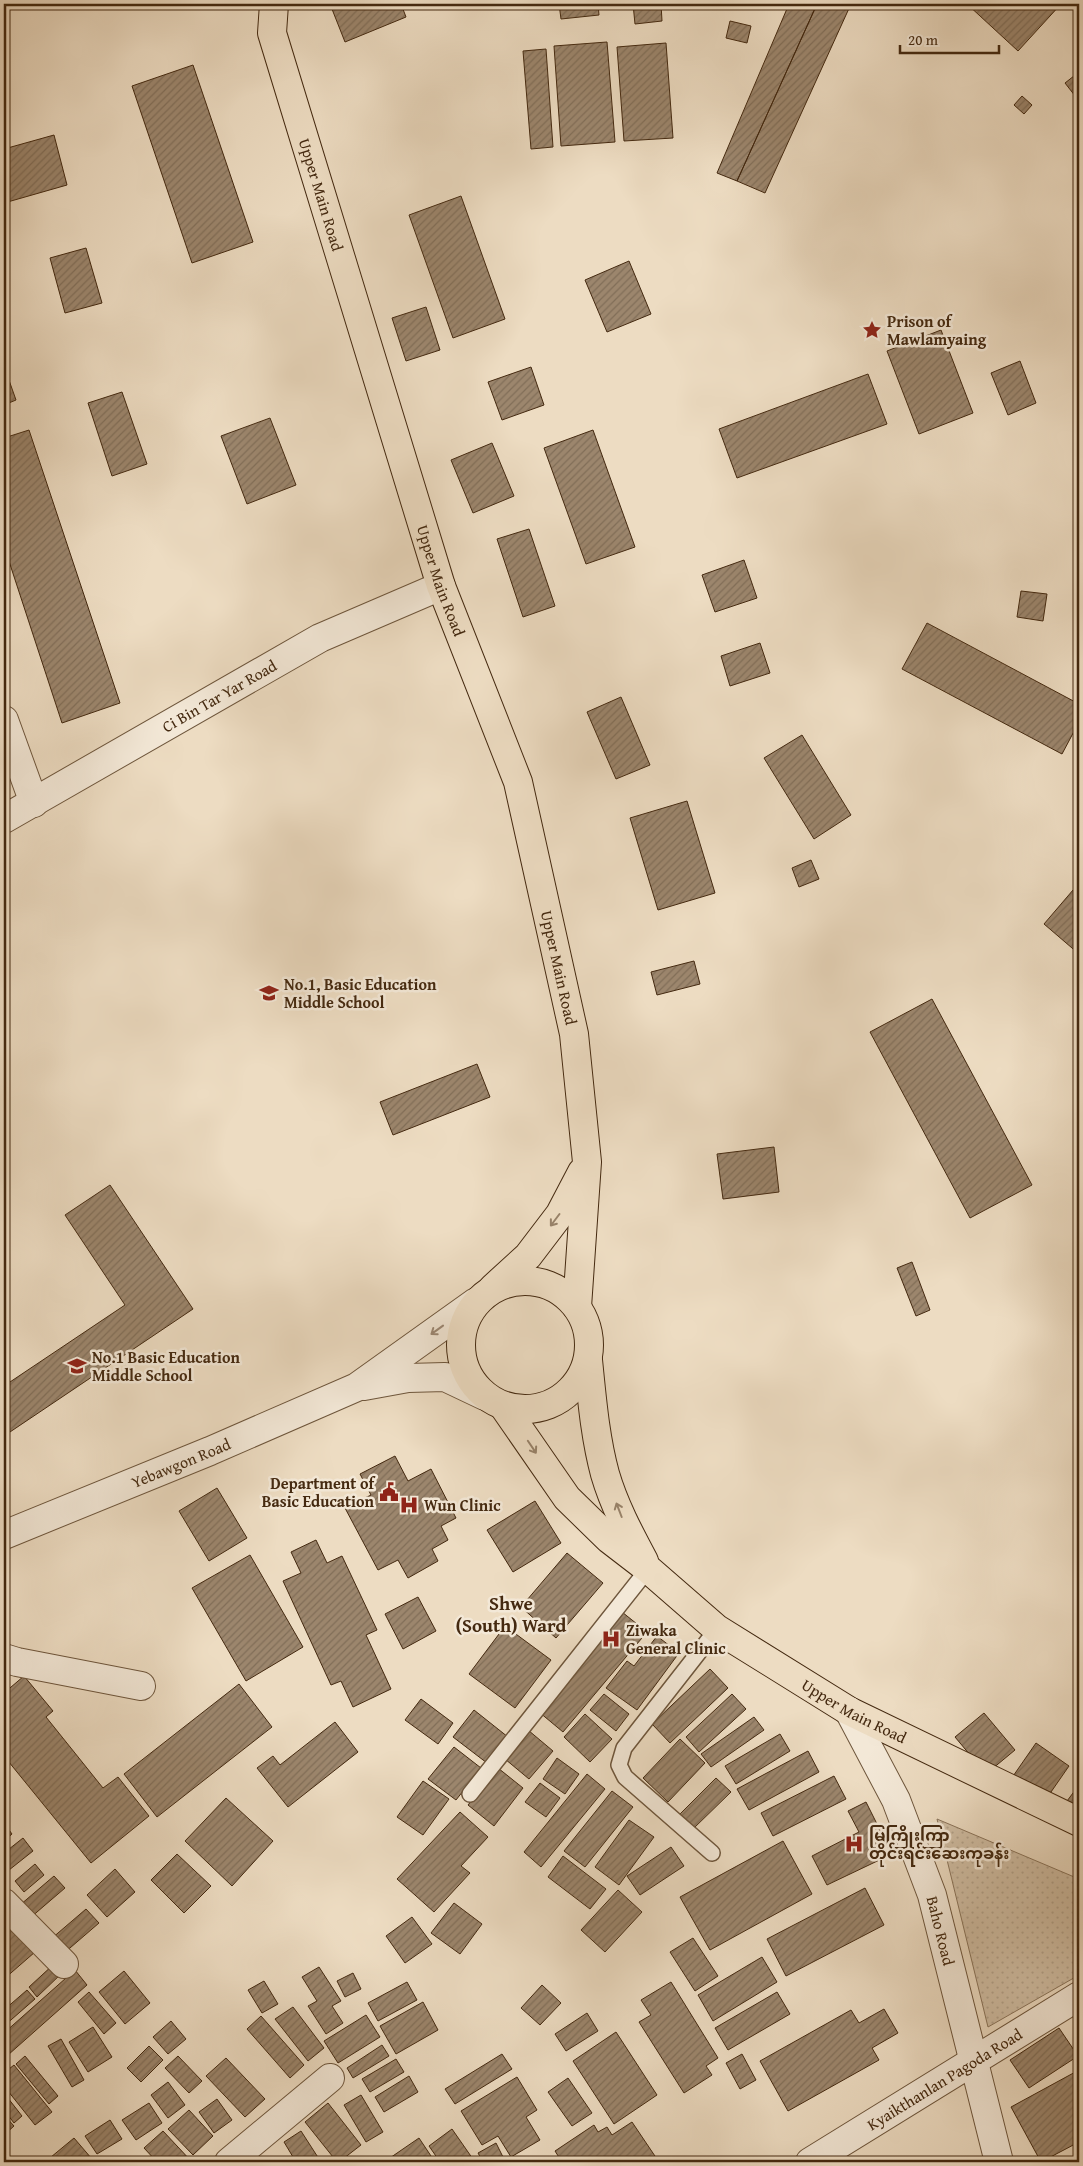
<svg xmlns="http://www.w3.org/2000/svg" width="1083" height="2166" viewBox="0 0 1083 2166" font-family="'Gentium Book Plus','Noto Sans Myanmar',serif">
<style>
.grass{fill:url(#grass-dots);stroke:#8a745a}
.building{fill:url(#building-hatch);stroke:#442910}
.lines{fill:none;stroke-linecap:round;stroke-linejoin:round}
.service-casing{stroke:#6e563c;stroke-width:18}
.minor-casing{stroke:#6e563c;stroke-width:30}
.primary-casing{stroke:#442910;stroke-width:30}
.service{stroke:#f3e8d7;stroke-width:15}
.minor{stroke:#f3e8d7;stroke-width:28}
.primary{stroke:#eddcc2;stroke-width:28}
.oneway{stroke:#988269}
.oneway2{stroke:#9c8874}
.labels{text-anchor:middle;stroke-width:5;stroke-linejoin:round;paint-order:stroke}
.street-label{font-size:16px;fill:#442910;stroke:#f3e8d7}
.poi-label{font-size:16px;font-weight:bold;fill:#442910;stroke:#f3e8d7;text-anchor:start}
.quarter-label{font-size:19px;font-weight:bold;fill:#442910;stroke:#f3e8d7}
</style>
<defs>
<pattern id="grass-dots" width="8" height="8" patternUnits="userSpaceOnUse" patternTransform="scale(1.25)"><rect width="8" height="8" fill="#d0bea4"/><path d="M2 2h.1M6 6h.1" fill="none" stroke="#b4a38c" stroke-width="1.8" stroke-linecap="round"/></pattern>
<pattern id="building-hatch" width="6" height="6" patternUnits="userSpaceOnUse" patternTransform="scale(1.25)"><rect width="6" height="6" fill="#9c866d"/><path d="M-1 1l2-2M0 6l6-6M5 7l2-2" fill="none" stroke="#816e58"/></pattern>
</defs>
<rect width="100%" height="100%" fill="#eddcc2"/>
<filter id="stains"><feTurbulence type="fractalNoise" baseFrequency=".004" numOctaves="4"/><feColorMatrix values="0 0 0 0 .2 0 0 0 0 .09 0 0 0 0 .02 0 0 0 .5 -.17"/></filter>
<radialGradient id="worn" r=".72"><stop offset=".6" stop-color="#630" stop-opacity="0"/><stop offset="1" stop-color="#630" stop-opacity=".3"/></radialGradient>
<!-- grass -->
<path class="grass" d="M937 1819 1079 1879V1975L988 2027Z"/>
<!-- building -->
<path class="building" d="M330 4H401L406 17 345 42Z
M559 4H598L599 15 561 19Z
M633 4H661L662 21 635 24Z
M789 4H817L737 181 717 173Z
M817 4H851L765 193 737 181Z
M967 4H1061L1018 51Z
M730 21 751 26 747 43 726 38Z
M607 42 615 142 561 146 554 46Z
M666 43 673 138 624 141 617 47Z
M546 49 553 147 531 149 523 51Z
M193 65 253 242 192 263 132 86Z
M1079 72V101L1065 83Z
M1022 96 1032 105 1024 114 1014 105Z
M54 135 67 185 4 203V149Z
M461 196 505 319 453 338 409 215Z
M86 248 102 303 65 313 50 258Z
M629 261 651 314 607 332 585 280Z
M426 307 440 350 406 361 392 318Z
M941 330 973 413 919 434 887 351Z
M1020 361 1036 403 1008 415 991 373Z
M4 366 16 400 4 405Z
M531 367 544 405 502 420 488 382Z
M868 374 887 424 737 478 719 429Z
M122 392 147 464 112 476 88 403Z
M270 418 296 485 247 504 221 436Z
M29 430 120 703 62 723 4 546V438Z
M593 430 635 547 586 564 544 448Z
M492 443 514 496 473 513 451 460Z
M529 529 555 606 523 617 497 539Z
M744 560 757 598 715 612 702 575Z
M1021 591 1047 594 1043 621 1017 617Z
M927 623 1079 704V722L1062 754 902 669Z
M760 643 770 673 730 686 721 656Z
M621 697 650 765 616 779 587 712Z
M802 735 851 815 814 839 764 758Z
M687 801 715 893 658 910 630 818Z
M811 860 819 879 799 887 792 868Z
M1079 883V954L1044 924Z
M694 961 700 984 657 995 651 972Z
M932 999 1032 1185 970 1218 870 1032Z
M477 1064 490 1097 393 1135 380 1102Z
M774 1147 779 1192 723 1199 717 1154Z
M110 1185 193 1309 4 1436V1386L125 1305 65 1215Z
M912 1262 930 1310 916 1316 897 1268Z
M395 1456 408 1481 431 1469 456 1518 441 1526 448 1540 432 1549 438 1561 408 1578 398 1560 378 1570 345 1508 371 1495 360 1474Z
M217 1488 247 1538 209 1561 179 1511Z
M535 1501 561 1543 513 1572 487 1530Z
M316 1540 327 1563 342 1556 377 1630 366 1635 391 1689 353 1707 341 1681 331 1685 283 1581 301 1573 291 1552Z
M567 1553 603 1583 556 1638 521 1607Z
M250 1555 303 1647 246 1681 192 1588Z
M418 1597 436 1631 403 1649 385 1614Z
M622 1612 647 1632 563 1732 539 1712Z
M505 1626 551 1660 515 1708 469 1674Z
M657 1636 679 1653 637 1710 606 1688 627 1661 634 1666Z
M710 1669 728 1688 670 1743 652 1724Z
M24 1676 53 1711 46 1717 103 1788 118 1777 149 1816 91 1863 4 1756V1693Z
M239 1684 272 1727 157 1817 124 1774Z
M604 1694 629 1714 616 1731 590 1710Z
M732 1694 746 1709 699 1752 686 1737Z
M421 1699 453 1723 438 1744 405 1720Z
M474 1710 508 1737 487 1763 453 1737Z
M984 1713 1015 1750 986 1774 955 1737Z
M585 1714 612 1739 590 1762 564 1737Z
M754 1717 764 1730 711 1767 701 1754Z
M335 1722 358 1752 288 1807 257 1768 273 1756 280 1765Z
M528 1730 553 1751 529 1779 505 1759Z
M780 1734 790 1751 736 1784 725 1766Z
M680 1739 705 1763 668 1802 643 1778Z
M1036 1743 1069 1766 1042 1805 1009 1782Z
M454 1747 481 1768 456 1800 428 1779Z
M808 1751 819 1772 749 1810 737 1789Z
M557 1758 579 1774 565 1794 543 1779Z
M498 1768 523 1788 494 1826 468 1805Z
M587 1774 605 1789 541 1867 524 1852Z
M834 1776 846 1799 773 1836 761 1813Z
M716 1778 731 1792 694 1828 680 1814Z
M423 1781 449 1799 423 1835 397 1817Z
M540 1783 560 1798 546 1817 525 1802Z
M1079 1785V1817L1064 1805Z
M612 1791 633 1807 585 1867 564 1851Z
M226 1798 273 1841 232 1886 185 1841Z
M866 1802 892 1854 827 1885 812 1856 859 1832 848 1811Z
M460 1812 488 1837 461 1866 470 1873 434 1912 397 1879Z
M629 1820 654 1837 619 1885 595 1867Z
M4 1823 12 1834 4 1841Z
M23 1838 33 1851 4 1874V1853Z
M783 1841 812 1894 710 1950 680 1897Z
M671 1847 684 1866 640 1895 627 1876Z
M177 1854 211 1886 184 1913 151 1880Z
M563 1856 606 1889 590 1909 548 1877Z
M35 1864 44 1875 24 1892 15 1881Z
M115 1869 135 1892 107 1917 87 1895Z
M54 1876 65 1888 30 1918 20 1905Z
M865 1888 884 1925 786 1976 767 1939Z
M618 1890 642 1912 605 1952 581 1930Z
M454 1903 482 1924 460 1954 431 1933Z
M86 1909 99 1923 63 1954 51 1939Z
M412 1917 432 1944 405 1963 386 1936Z
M7 1920 35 1952 4 1979V1923Z
M693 1938 718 1976 695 1991 670 1952Z
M762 1957 777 1982 713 2021 698 1995Z
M54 1964 62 1973 37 1997 29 1987Z
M319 1967 341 2001 332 2006 343 2023 326 2034 308 2006 317 2001 302 1977Z
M75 1970 87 1985 8 2055 4 2051V2033Z
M124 1971 150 2003 125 2024 99 1992Z
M353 1973 361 1989 345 1997 337 1981Z
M264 1981 278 2004 262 2013 248 1990Z
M407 1982 417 2000 378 2021 368 2003Z
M671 1982 718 2058 706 2066 712 2075 684 2093 639 2022 651 2015 641 2000Z
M542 1985 561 2003 540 2025 521 2008Z
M27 1990 35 1999 4 2026V2010Z
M89 1992 116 2023 104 2034 78 2002Z
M777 1992 790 2014 728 2050 715 2028Z
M423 2002 438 2030 396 2054 380 2026Z
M293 2007 324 2048 308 2061 275 2019Z
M884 2009 898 2033 872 2048 879 2060 788 2111 760 2061 851 2010 859 2023Z
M587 2013 598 2031 566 2051 555 2034Z
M366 2015 380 2037 338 2063 324 2041Z
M261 2016 304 2065 290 2078 247 2029Z
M171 2021 186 2039 168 2054 153 2037Z
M93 2027 112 2057 88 2072 69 2042Z
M1059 2028 1078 2056 1029 2088 1010 2060Z
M616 2032 657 2095 614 2124 573 2061Z
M61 2039 84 2080 72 2087 48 2046Z
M382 2045 389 2056 353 2078 347 2068Z
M149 2046 163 2060 141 2082 127 2068Z
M502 2054 512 2069 455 2104 445 2089Z
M742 2054 756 2080 740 2089 726 2063Z
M25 2056 58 2096 49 2104 16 2064Z
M178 2056 202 2081 189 2093 165 2068Z
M226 2058 265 2099 245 2117 206 2076Z
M396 2059 404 2072 370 2092 362 2079Z
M14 2065 52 2112 35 2125 4 2086V2073Z
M1079 2070V2142L1041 2162 1011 2107Z
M409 2076 418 2092 384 2112 375 2097Z
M517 2077 537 2110 526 2117 540 2140 511 2157 498 2136 482 2145 461 2111Z
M568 2078 592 2113 572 2126 548 2092Z
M168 2082 185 2105 168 2118 151 2095Z
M4 2093 22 2116 14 2123 4 2110Z
M361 2095 383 2132 366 2142 344 2105Z
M217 2099 232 2120 214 2133 199 2112Z
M149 2103 162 2123 136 2140 122 2120Z
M328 2103 361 2145 339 2162H337L305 2122Z
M189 2110 213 2136 193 2155 168 2129Z
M4 2115 14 2126 4 2135Z
M110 2120 122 2139 97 2154 85 2136Z
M632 2122 659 2162H562L555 2151 594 2125 598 2132 607 2127 612 2135Z
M452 2129 475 2162H440L429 2146Z
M163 2131 192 2162H157L144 2148Z
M301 2131 321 2162H296L284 2142Z
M74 2138 92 2159 88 2162H45Z
M419 2138 435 2162H384Z
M496 2143 505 2161 483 2162 478 2153Z"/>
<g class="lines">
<!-- service casing -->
<g class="service-casing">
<path id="service" d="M470 1794 648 1569
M712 1853 625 1777 619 1765 624 1748 717 1629"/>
</g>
<!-- minor casing -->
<g class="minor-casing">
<g id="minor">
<path d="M4 720 34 803"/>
<path id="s1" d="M4 819 320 638 441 586"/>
<path d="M364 1386 408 1378 445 1377 485 1396"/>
<path id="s2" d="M4 1535 210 1451 357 1387 476 1302"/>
<path d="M4 1658 17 1662 141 1686"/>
<path id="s3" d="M849 1711 896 1800 932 1895 999 2162"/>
<path d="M4 1903 64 1964"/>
<path d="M229 2162 330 2078"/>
<path id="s4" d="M810 2162 1079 1996"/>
</g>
</g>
<!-- primary casing -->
<g class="primary-casing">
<g id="primary">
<path id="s5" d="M274 4 272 33 441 586 518 782 574 1034 587 1162 577 1307"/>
<circle cx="525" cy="1345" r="64"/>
<path d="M493 1288 528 1256 560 1214 582 1172"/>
<path d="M588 1360C592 1399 595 1437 605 1474 614 1505 629 1533 644 1561"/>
<path id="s6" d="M504 1407 567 1498 609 1539 648 1569 717 1629 849 1711 1079 1822"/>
</g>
</g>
<!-- service -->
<use href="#service" class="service"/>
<!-- minor -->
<use href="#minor" class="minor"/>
<!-- primary -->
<use href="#primary" class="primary"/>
</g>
<!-- one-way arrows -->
<defs><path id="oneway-shaft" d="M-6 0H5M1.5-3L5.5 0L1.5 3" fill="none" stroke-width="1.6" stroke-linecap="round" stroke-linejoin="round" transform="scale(1.25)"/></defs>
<g class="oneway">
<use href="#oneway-shaft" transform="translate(555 1220) rotate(127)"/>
<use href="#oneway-shaft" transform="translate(532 1447) rotate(56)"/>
<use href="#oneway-shaft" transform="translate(619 1510) rotate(-111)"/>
</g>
<use class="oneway2" href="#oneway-shaft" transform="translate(437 1330) rotate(144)"/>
<!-- icons -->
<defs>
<g id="sight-bare" transform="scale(1.5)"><path d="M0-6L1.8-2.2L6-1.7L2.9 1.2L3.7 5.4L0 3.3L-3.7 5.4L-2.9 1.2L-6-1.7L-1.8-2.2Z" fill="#8f2418" stroke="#f3e8d7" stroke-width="2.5" paint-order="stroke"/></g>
<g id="school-bare" transform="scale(1.5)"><path d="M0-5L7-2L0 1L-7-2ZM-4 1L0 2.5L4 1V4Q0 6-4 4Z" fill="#8f2418" stroke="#f3e8d7" stroke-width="2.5" paint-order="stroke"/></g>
<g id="civic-bare" transform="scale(1.5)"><path d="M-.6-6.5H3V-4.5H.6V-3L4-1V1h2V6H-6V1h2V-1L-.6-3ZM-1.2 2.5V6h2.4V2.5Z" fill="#8f2418" stroke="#f3e8d7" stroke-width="2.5" paint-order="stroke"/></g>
<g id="hospital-bare" transform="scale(1.5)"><path d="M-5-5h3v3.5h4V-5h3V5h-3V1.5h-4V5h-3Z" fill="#8f2418" stroke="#f3e8d7" stroke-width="2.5" paint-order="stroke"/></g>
</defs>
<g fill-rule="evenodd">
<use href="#sight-bare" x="872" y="330"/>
<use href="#school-bare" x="269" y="993"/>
<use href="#school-bare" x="77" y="1366"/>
<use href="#civic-bare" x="389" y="1492"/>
<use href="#hospital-bare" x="409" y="1505"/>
<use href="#hospital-bare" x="611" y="1639"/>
<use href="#hospital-bare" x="854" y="1844"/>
</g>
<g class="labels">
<!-- street labels -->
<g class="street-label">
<text dy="6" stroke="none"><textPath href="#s5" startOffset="198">Upper Main Road</textPath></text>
<text dy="6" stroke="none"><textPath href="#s5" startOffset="602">Upper Main Road</textPath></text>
<text dy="6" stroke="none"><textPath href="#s1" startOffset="248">Ci Bin Tar Yar Road</textPath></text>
<text dy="6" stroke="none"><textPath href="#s5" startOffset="1008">Upper Main Road</textPath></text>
<text dy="6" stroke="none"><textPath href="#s2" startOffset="191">Yebawgon Road</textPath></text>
<text dy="6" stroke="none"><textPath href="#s6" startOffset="470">Upper Main Road</textPath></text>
<text dy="6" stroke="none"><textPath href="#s3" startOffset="239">Baho Road</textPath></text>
<text dy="6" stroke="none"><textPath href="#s4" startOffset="158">Kyaikthanlan Pagoda Road</textPath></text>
</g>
<!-- poi labels -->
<g class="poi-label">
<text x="887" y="327">Prison of<tspan x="887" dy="18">Mawlamyaing</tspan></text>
<text x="284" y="990">No.1, Basic Education<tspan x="284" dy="18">Middle School</tspan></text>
<text x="92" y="1363">No.1 Basic Education<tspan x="92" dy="18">Middle School</tspan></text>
<text x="374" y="1489" text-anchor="end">Department of<tspan x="374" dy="18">Basic Education</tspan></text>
<text x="424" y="1511">Wun Clinic</text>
<text x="626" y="1636">Ziwaka<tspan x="626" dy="18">General Clinic</tspan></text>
<text x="869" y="1841">မြကြိုးကြာ<tspan x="869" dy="18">တိုင်းရင်းဆေးကုခန်း</tspan></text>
</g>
<!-- quarter labels -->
<g class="quarter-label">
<text x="511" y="1610">Shwe<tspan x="511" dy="22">(South) Ward</tspan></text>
</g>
</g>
<!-- margin -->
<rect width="1083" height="2166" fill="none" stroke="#eddcc2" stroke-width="20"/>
<rect x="5" y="5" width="1073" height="2156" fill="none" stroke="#442910" stroke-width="2.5"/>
<rect x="10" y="10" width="1063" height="2146" fill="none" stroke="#442910"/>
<!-- scale -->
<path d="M900 45v8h99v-8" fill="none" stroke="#442910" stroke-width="2.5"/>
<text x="908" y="45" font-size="15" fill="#442910" stroke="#f3e8d7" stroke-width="4" paint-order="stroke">20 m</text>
<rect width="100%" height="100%" filter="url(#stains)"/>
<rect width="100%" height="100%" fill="url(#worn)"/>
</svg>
